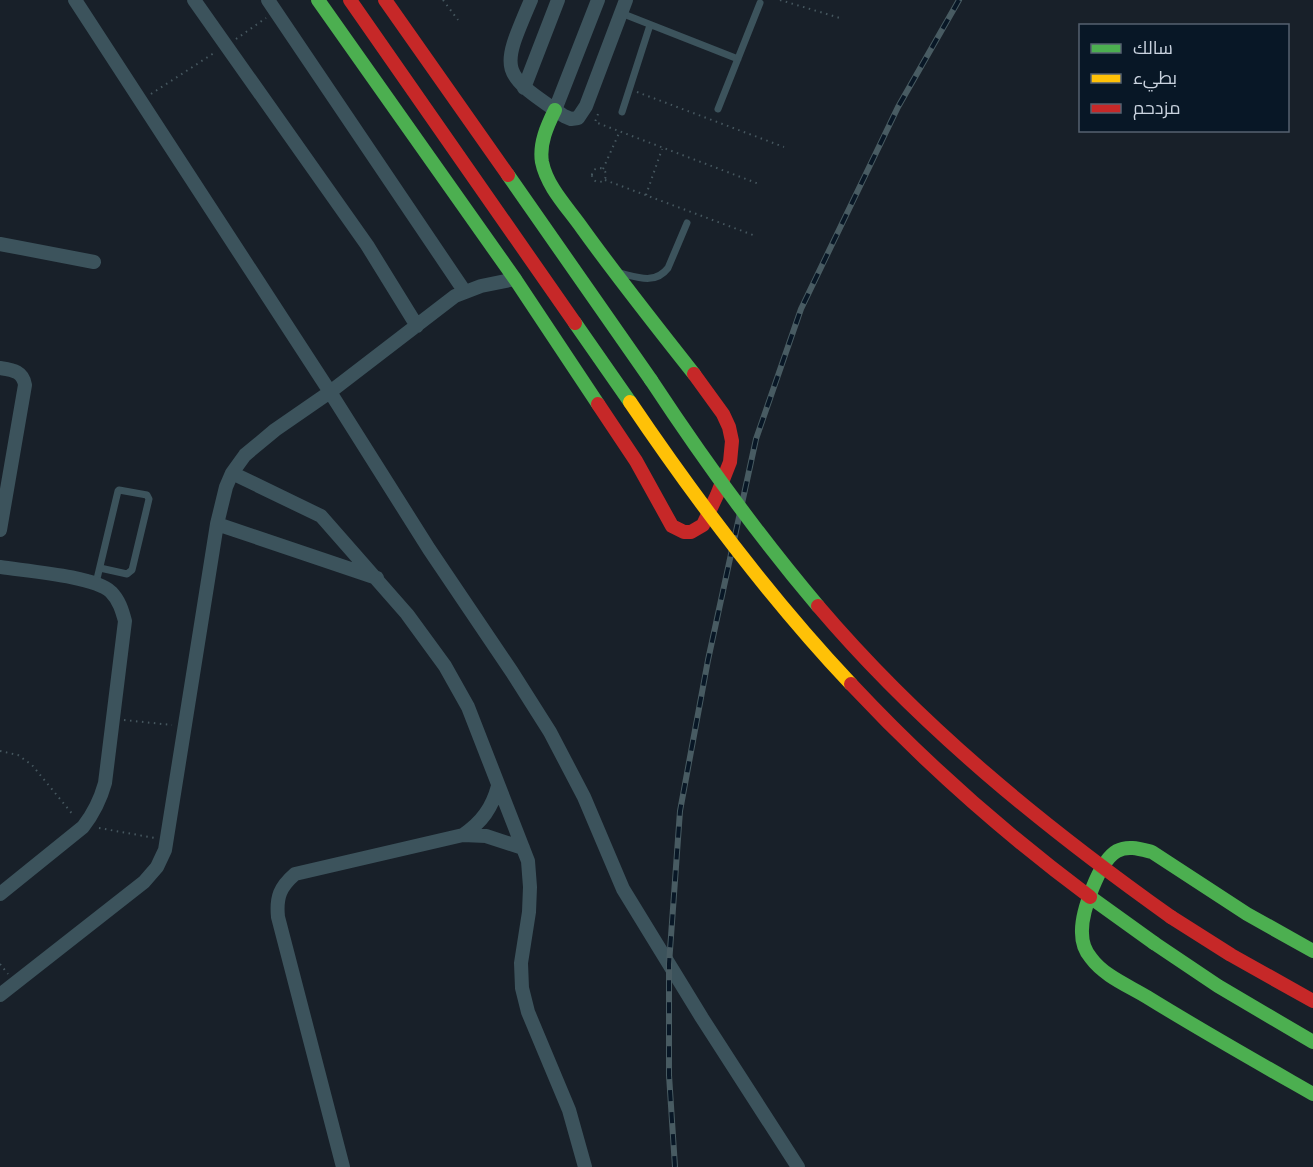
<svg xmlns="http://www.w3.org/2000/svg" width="1313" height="1167" viewBox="0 0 1313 1167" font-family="Ubuntu,Cairo,sans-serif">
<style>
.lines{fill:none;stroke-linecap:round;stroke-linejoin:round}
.path{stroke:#46575f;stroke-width:2;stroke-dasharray:1.5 4.5;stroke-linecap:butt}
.lane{stroke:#3c535c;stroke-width:7}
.street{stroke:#3c535c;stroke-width:14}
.fast{stroke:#4caf50;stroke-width:14}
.jam{stroke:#c62828;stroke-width:14}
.rail-casing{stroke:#485b62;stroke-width:6}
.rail{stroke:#081726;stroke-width:4;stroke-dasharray:11;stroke-linecap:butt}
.fast-bridge{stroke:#4caf50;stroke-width:14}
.slow-bridge{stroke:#ffc107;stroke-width:14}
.jam-bridge{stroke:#c62828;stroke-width:14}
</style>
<rect width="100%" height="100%" fill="#182029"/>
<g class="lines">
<!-- path -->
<path class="path" d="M443 0 458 20
M780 0 840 18
M236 39 266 18
M637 92 784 147
M151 94 214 53
M598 114 595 122 759 184
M592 175a7 7 0 1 1 14 0a7 7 0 1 1-14 0Z
M603 169 620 131
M605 180 753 235
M646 195 662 149
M124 720 172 725
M0 751 18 755 32 765 74 816
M99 828 155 838
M0 964 8 974"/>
<!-- lane -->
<path class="lane" d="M621 13 738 59
M718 109 760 3
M622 112 650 25
M619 273C637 277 655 285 668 268L687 223
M96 583 118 491 119 490 147 495 149 499 132 570 127 574 100 568"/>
<!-- street -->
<path class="street" d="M75 0 330 392 429 549 512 672 550 732 584 797 623 889 702 1018 798 1167
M194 0 367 245 417 326
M268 0 465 292
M531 0C500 72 499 72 564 116L571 119 578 118 586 106 626 0
M524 88 558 0
M555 110 598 0
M0 244 94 262
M0 368C13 370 23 371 25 385L0 530
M232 473 321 516 407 614 445 666 468 707 528 861 530 887 529 912 521 963 522 988 528 1012 569 1110 585 1167
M217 524 377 578
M0 567C25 571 94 576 111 592 119 600 122 610 125 621L105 783C100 801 94 813 83 827L0 894
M463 835C482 822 492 808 498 786
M0 995 144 882 157 867 165 850 217 524 226 487 232 473 245 455 275 430 330 392 455 296 481 286 515 279
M343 1167 278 917C276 897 280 887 295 874L463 835 486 836 523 848"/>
<!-- fast -->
<path class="fast" d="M318 0 515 279 598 404
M555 110C547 126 539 144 542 162 547 187 568 208 582 228 618 278 656 326 694 374
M508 175 651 380
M575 323 630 402
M1154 943 1218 986 1313 1042
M1313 951 1247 914 1152 852C1140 849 1128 845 1117 851 1099 861 1081 913 1082 933 1082 942 1085 951 1091 958 1104 976 1129 986 1147 997 1202 1031 1257 1062 1313 1094"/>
<!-- jam -->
<path class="jam" d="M350 0 575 323
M385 0 508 175
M598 404 636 461 672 526 684 532H691L703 525 717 495 730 462 732 441 729 427 723 414 694 374
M1171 917 1231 955 1313 1001"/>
<!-- rail casing -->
<g class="rail-casing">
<path id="rail" d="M675 1167 669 1075V964L680 811 708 660 756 439 801 309 898 107 959 0"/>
</g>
<!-- rail -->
<use href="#rail" class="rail"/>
<!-- fast-bridge -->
<path class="fast-bridge" d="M651 380C703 459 757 534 818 606
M1090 897 1154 943"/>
<!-- slow-bridge -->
<path class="slow-bridge" d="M630 402C697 501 769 597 851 684"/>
<!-- jam-bridge -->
<path class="jam-bridge" d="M818 606C920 726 1043 826 1171 917
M851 684C924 762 1004 833 1090 897"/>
</g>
<!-- legend -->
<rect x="1079" y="24" width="210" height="108" fill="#081726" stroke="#566270" stroke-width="1.5"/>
<rect x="1091" y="44" width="30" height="9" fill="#4caf50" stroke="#566270" stroke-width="1.5"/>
<text x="1133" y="54" font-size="18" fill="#cad3df">سالك</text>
<rect x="1091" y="74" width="30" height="9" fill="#ffc107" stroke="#566270" stroke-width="1.5"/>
<text x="1133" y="84" font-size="18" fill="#cad3df">بطيء</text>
<rect x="1091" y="104" width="30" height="9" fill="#c62828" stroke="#566270" stroke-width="1.5"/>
<text x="1133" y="114" font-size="18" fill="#cad3df">مزدحم</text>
</svg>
